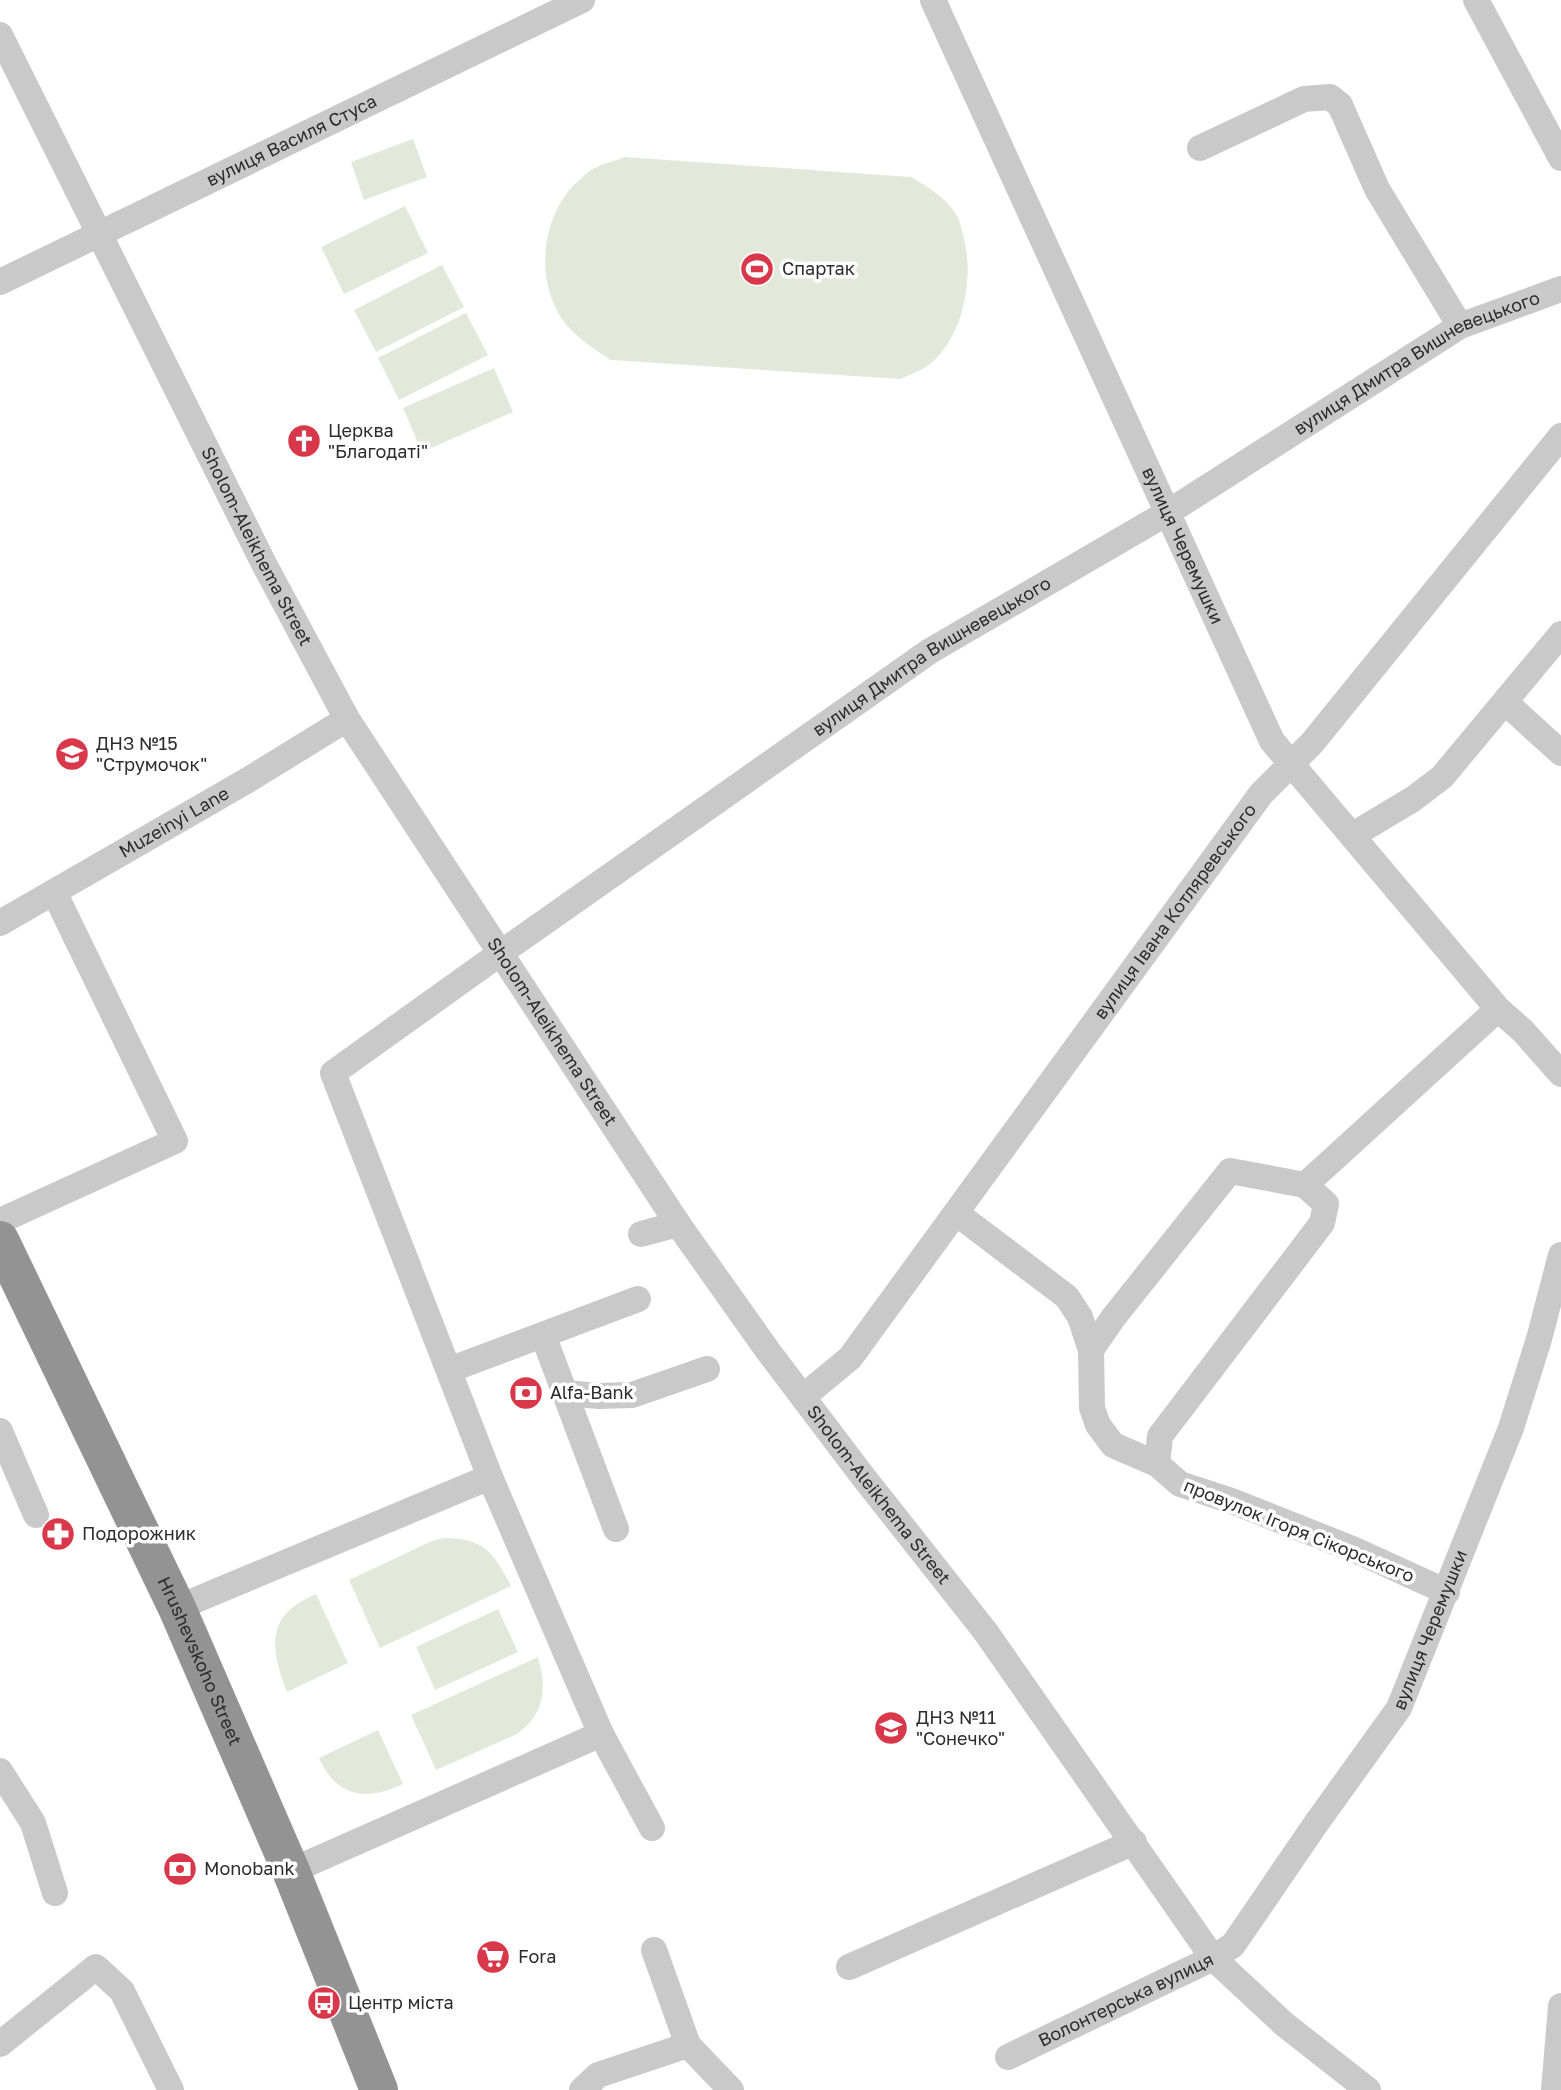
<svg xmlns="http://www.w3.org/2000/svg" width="1561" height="2090" viewBox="0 0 1561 2090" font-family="'Golos Text',sans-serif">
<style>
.green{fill:#e2e9da}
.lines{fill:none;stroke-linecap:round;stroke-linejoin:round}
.minor{stroke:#c9c9c9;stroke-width:26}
.highway{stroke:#939393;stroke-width:38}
.labels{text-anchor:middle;stroke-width:7;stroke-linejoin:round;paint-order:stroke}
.street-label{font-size:18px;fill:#2c2c2c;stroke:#fff}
.poi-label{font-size:18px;fill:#2c2c2c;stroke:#fff;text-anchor:start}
</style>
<rect width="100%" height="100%" fill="#fff"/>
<!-- green -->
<path class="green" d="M413 139 427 177 364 200 351 162Z
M625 157 911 177C928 187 945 197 956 214 960 220 961 228 963 235 975 275 964 336 930 364 922 371 909 374 901 379L611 360C592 348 575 337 562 319 534 278 542 214 578 181 583 177 588 171 595 168 604 163 615 161 625 157Z
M405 206 428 253 344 294 321 247Z
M442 265 464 307 376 352 354 310Z
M466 313 488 355 399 400 378 358Z
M494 368 513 412 422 452 403 408Z
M444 1538C484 1538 494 1553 511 1586L380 1648 349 1580 432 1541Z
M316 1594 348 1663 287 1692C270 1648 265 1615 316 1594Z
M498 1609 518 1652 435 1690 416 1647Z
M538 1657C547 1688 545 1714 517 1734L436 1770 411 1715Z
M378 1730 403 1784C366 1802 336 1797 319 1758Z"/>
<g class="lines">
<!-- minor -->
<g class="minor">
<path id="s1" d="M933 0 1272 741 1498 1009 1523 1031 1561 1074"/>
<path d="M1476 0 1561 158"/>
<path id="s2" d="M0 35 264 564 347 719 678 1224 768 1351 861 1474 985 1631 1213 1958 1284 2024 1368 2090"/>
<path d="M1200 148 1304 99 1330 97 1340 105 1377 189 1460 326"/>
<path id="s3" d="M0 282 582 0"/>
<path d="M1505 702 1561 753"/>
<path d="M1353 835 1413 799 1442 777 1561 634"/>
<path id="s4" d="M0 923 248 780 347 719"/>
<path d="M956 1213 1067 1297 1080 1317 1091 1350 1092 1408 1098 1425 1113 1445 1157 1464"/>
<path d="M0 1221 175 1141 54 892"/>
<path d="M641 1234 678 1224"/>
<path d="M543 1335 616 1529"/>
<path d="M1091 1350 1113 1318 1230 1171 1305 1185"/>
<path d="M449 1370 638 1299"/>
<path d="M565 1393 599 1396 632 1395 707 1369"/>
<path id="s5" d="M804 1396 850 1358 1261 794 1312 743 1561 436"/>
<path d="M0 1431 36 1515"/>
<path d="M1447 1592 1355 1550 1232 1501 1180 1484 1157 1464 1160 1436 1322 1223 1326 1204 1305 1185 1498 1009"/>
<path d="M177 1608 490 1477"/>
<path d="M0 1771 33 1823 55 1893"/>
<path id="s6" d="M652 1828 601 1734 490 1477 333 1073 502 952 930 651 1167 513 1460 326 1561 289"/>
<path d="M291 1871 601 1734"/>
<path d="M654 1950 688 2045 731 2090"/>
<path d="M849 1967 1134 1842"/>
<path d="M0 2044 96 1967 122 1991 171 2090"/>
<path id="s7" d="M1008 2057 1213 1958 1233 1945 1315 1825 1399 1708 1511 1428 1539 1339 1561 1255"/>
<path d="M582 2090 598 2075 688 2045"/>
<path d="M1554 2090 1561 2006"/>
</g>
<!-- highway -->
<path class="highway" id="s8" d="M0 1240 177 1608 291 1871 379 2090"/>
</g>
<!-- icons -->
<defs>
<g id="stadium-disc" transform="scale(1.75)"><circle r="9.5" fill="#d83849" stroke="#fff"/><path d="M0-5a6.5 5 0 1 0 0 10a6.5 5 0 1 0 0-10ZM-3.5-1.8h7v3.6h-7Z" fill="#fff"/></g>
<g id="church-disc" transform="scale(1.75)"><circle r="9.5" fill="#d83849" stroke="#fff"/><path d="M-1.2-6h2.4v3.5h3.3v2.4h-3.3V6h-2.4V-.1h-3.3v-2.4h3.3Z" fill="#fff"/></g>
<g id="school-disc" transform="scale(1.75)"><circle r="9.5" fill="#d83849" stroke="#fff"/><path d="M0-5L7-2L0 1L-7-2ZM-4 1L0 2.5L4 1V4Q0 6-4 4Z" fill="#fff"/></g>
<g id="bank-disc" transform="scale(1.75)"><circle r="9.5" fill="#d83849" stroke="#fff"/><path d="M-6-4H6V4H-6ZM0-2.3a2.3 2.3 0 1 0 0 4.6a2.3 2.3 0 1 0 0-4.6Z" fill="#fff"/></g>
<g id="pharmacy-disc" transform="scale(1.75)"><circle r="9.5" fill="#d83849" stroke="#fff"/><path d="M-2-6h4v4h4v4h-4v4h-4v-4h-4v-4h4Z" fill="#fff"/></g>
<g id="supermarket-disc" transform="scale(1.75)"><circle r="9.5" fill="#d83849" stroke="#fff"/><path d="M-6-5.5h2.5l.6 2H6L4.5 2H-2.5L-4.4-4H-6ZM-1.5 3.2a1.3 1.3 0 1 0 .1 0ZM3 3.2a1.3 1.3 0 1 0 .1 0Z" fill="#fff"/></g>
<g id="bus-disc" transform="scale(1.75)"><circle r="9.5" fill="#d83849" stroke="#fff"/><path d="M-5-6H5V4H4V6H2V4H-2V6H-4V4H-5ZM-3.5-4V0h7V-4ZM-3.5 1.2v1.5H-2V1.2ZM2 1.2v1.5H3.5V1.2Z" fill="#fff"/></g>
</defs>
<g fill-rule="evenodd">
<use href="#stadium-disc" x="757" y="269"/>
<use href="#church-disc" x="304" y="441"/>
<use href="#school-disc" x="72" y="754"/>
<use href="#bank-disc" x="526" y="1393"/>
<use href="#pharmacy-disc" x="58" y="1534"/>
<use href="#school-disc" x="891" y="1728"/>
<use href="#bank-disc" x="180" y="1869"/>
<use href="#supermarket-disc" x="493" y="1957"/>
<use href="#bus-disc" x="324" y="2003"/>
</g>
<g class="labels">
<!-- street labels -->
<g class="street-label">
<text dy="6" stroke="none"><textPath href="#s3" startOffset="324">вулиця Василя Стуса</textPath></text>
<text dy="6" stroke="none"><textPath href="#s6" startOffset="2118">вулиця Дмитра Вишневецького</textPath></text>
<text dy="6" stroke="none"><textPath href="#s1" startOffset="600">вулиця Черемушки</textPath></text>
<text dy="6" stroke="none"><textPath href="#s2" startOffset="572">Sholom-Aleikhema Street</textPath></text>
<text dy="6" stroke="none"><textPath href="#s6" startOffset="1550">вулиця Дмитра Вишневецького</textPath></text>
<text dy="6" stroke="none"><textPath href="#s4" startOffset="201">Muzeinyi Lane</textPath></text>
<text dy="6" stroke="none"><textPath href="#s5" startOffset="612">вулиця Івана Котляревського</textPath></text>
<text dy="6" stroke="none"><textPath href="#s2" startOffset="1141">Sholom-Aleikhema Street</textPath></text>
<text dy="6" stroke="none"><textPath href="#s2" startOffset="1708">Sholom-Aleikhema Street</textPath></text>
<text transform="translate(1299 1531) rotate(22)" y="6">провулок Ігоря Сікорського</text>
<text dy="6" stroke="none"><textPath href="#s7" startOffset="625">вулиця Черемушки</textPath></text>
<text dy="6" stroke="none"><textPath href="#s8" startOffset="466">Hrushevskoho Street</textPath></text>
<text dy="6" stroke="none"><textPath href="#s7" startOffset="131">Волонтерська вулиця</textPath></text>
</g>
<!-- poi labels -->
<g class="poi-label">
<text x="782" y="275">Спартак</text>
<text x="328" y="437">Церква<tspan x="328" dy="21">"Благодаті"</tspan></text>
<text x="96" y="750">ДНЗ №15<tspan x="96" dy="21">"Струмочок"</tspan></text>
<text x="550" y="1399">Alfa-Bank</text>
<text x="82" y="1540">Подорожник</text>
<text x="916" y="1724">ДНЗ №11<tspan x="916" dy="21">"Сонечко"</tspan></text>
<text x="204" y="1875">Monobank</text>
<text x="518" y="1963">Fora</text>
<text x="348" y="2009">Центр міста</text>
</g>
</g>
</svg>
